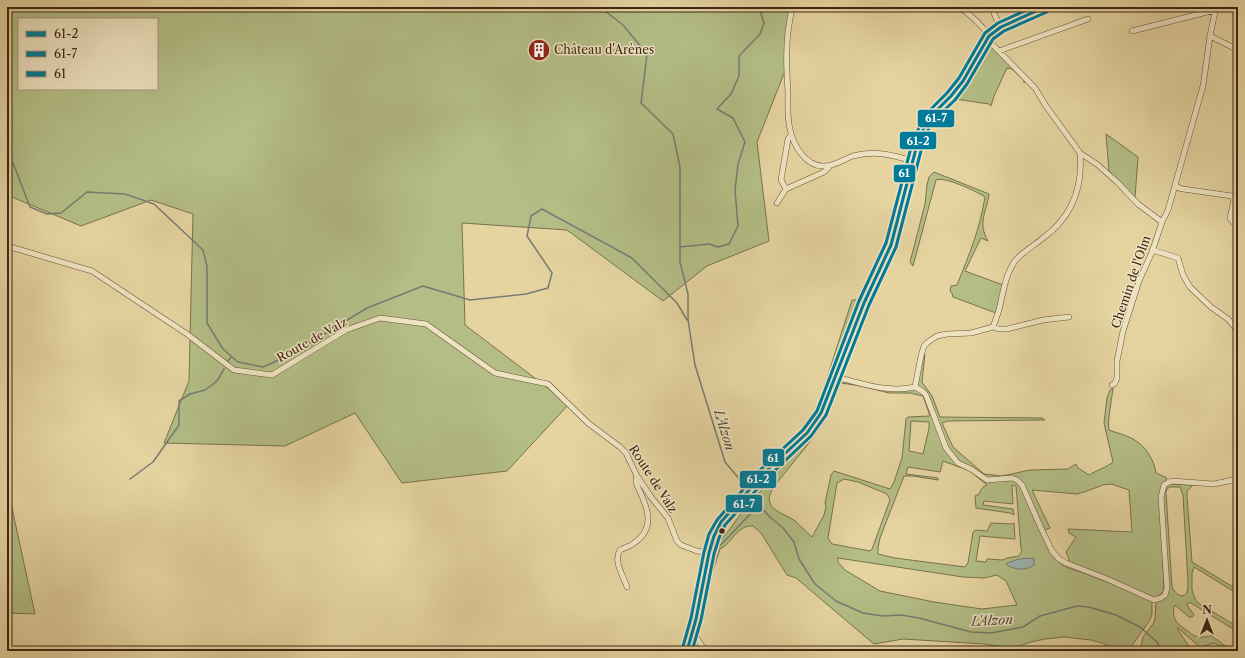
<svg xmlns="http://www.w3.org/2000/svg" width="1245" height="658" viewBox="0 0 1245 658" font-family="'Libre Caslon Text',serif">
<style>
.green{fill:#b3bd85;stroke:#79724c;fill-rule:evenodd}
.water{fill:#9bb5b1;stroke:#767c72}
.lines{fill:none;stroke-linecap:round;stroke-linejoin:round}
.stream{stroke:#767c72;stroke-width:1.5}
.minor-casing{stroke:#685237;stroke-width:6}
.tertiary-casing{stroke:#685237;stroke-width:8}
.minor{stroke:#eee3c1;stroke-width:5}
.tertiary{stroke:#eee3c1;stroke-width:6}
.bus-1-casing{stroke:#eee3c1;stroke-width:6}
.bus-2-casing{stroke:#eee3c1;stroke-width:6}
.bus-3-casing{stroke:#eee3c1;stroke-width:6}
.bus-1{stroke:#007b99;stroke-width:3}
.bus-2{stroke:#007b99;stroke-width:3}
.bus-3{stroke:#007b99;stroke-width:3}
.bus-dot{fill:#3f2614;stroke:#eee3c1;stroke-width:1.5}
.labels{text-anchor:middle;stroke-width:3;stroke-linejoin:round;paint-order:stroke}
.poi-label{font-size:12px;fill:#3f2614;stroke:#eee3c1;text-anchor:start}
.street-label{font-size:12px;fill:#3f2614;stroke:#eee3c1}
.water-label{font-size:13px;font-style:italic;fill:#564a3b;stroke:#eee3c1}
.line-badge{stroke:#eee3c1;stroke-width:1.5}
.badge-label{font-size:11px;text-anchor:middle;font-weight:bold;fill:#fff}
</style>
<rect width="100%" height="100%" fill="#e5d4a0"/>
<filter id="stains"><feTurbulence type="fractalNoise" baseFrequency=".005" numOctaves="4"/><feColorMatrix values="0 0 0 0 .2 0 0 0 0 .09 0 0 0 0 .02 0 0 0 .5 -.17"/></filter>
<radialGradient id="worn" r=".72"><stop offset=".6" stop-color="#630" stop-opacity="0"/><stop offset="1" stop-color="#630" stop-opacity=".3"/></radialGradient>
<!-- green -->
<path class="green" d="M7 7H791L785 71 757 142 769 241 707 266 663 301 567 230 462 223 465 325 569 404 507 471 402 483 355 413 285 446 164 443 189 381 193 214 151 200 81 226 12 197H7ZM19 19H157V89H19Z
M988 43 1025 81 1024 83V80L1012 69 1007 68 994 96 991 106 989 104 955 99 951 105 948 101Z
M1106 134 1138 157 1135 198 1109 171Z
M934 172 989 194C987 211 977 223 988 241L981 238 965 271 1003 285 996 313 953 297 952 293 950 291 951 286 957 285C969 255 980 229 985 197 976 191 944 176 936 180L913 266 910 262 925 204 927 185 929 177Z
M852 300H857L860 304 820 410 803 432 792 444 774 458H772L805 425 814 412 821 397Z
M921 354H925L922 382 932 396 940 417 1042 418 1045 420 948 421 942 423 953 447 984 474 1002 476 1030 470 1068 469 1076 464 1078 468 1089 475C1095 471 1109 466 1113 462L1104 423 1107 398 1110 390 1113 388C1112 399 1107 421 1109 430 1117 433 1126 435 1133 439 1146 446 1154 460 1156 473L1167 478 1162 484 1160 496 1164 587 1163 592 1156 598 1151 596 1070 562 1066 552 1076 537 1069 533 1068 529 1132 532 1129 490 1111 484 1103 485 1087 491 1077 494 1032 490 1050 528 1041 532C1044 539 1056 562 1062 565 1068 569 1082 572 1089 575 1110 583 1132 591 1152 601V614L1150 620 1128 651H1118L1102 643 1091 640 1064 637 1045 639 1031 642 1016 647H1004L984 644 903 639 874 644 796 578 787 575 761 533 753 526C736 525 733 543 720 549L709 583 706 580 713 549 730 529 743 511 809 436 822 418 839 378 869 386 915 387ZM841 383 861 386 889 393H910L923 396 930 416 908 417 906 419 902 458 894 482 890 489 834 471 831 475 825 503 826 507 824 515 812 537 794 520 777 511 771 506 769 498 771 492 779 480 805 448 825 421ZM911 421 929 422V428L923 454 909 451ZM943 461 970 471 987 485C982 487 981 489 979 494L975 496 976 508 1010 513 1014 515 1013 509 983 505 984 501 1013 504 1012 485 1016 486 1021 549 1022 551 1019 556 1007 558 1003 560 987 559 986 562 976 561 980 536 1015 539 1014 523 1012 524 991 523 987 531 976 530 973 532 968 563 965 567 895 558 878 554V548L880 538 904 476H913L938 480V478L906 474 908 467 940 472ZM844 479 858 482 887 494 890 500 872 549 870 551 832 544 828 538 837 483ZM838 558 963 577 984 578 997 575 1006 581 1017 605 982 609 934 602 880 591 845 570 838 562Z
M1171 484 1193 485 1187 491V497L1192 562 1238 590V594L1194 567 1192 573V590L1195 599 1198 603 1238 627V632L1191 603H1188L1187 605 1194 615 1192 617H1189L1175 605C1170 618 1178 625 1188 631 1191 634 1195 637 1199 637 1203 638 1207 636 1212 636L1232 651H1229L1214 643 1200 647 1178 628V630L1192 651H1140L1143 637 1153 624 1155 619 1156 601 1164 599 1168 593 1163 495 1166 487ZM1170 487H1180L1183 495 1188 582C1188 585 1188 589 1187 592 1183 601 1174 592 1172 587L1166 492 1167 489Z
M7 485 35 614 7 613Z"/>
<!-- water -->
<path class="water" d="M1034 558V565C1026 571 1015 570 1007 565V563L1019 559Z"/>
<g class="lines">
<!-- stream -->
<path class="stream" d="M600 7 623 25 647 54 641 103 673 134 680 167V262L688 294V320L695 365 725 462 747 488
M7 161 13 163 30 207 47 214 61 213 87 192 125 194 154 204 203 250 207 266V323L223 349 238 362 263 367 288 356 367 308 423 286 470 300 526 294 548 288 552 273 527 236 531 216 542 209 632 258 677 303 687 320
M680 247 709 244 718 247 729 244 738 226 735 190 738 164 745 142 733 118 717 109 731 94 739 76V56L760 34 764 23 759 7
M228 361 231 357
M130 479 153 462 179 425V401L190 394 205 390 217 381 224 369
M750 493 759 505 770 517 783 528 794 542 799 559 815 584 836 601 863 613 883 616 901 615 919 618 971 632 991 633 1023 627 1040 616 1077 606 1089 607 1116 615 1140 627 1156 641 1163 651
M710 564 714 552 759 505"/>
<!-- minor casing -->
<g class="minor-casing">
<path id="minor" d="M792 7C790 20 787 33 787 46 786 61 787 77 788 92 788 104 787 117 790 129 793 145 806 167 824 166 835 166 844 159 853 156 874 150 893 155 913 161
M959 7C971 15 981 24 989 36
M992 7 995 16 1001 27
M1132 31 1215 10
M1210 36 1238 50
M987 39 1035 88 1046 106 1080 153 1098 165 1117 182 1138 204 1162 222
M999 51 1088 19
M1175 185 1179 188 1183 189 1232 196 1234 200 1230 218 1233 222 1238 223
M786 189 781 180 788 139 791 135
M777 203 786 189 824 172 830 166
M7 246 92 271 187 334 234 370 272 375 346 330 380 318 426 324 495 373 548 384 588 423 620 447 626 453 637 476 651 497 668 518 677 541 681 545 697 551 709 553
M1152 250 1178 258 1183 275 1190 287 1211 307 1228 319 1238 331
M993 327C995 322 997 316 999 310 1003 294 1005 275 1015 261 1022 252 1034 246 1043 238 1072 217 1083 188 1080 153
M836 377C863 384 887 393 915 387L921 356 924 346 928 342 937 336 947 334 971 333 993 327 999 329H1007L1043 320 1069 317
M1112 385 1115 383 1117 378V361L1123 331 1139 281 1152 252 1162 222 1168 210 1203 86 1210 36 1216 7
M915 387 922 391 926 395 946 448 958 463 971 469 987 480 1012 478 1017 480 1022 485 1041 528 1052 551 1059 559 1066 563 1107 579 1154 600 1161 598 1165 595 1167 588 1161 497 1164 485 1171 481 1214 484 1238 479
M627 587C623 575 613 561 620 550 625 547 630 547 634 543 658 527 646 504 636 483V479L637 476
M692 633 695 635 705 651"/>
</g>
<!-- tertiary casing -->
<g class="tertiary-casing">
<path id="tertiary" d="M687 651 696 619 709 553 714 536 721 522 728 513 764 473 807 433 821 413 864 303 891 245 918 141 925 126 934 113 951 96 963 81 989 36 1001 27 1045 7"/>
</g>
<!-- minor -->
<use href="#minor" class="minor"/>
<!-- tertiary -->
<use href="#tertiary" class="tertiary"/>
<!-- bus-1 casing -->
<g class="bus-1-casing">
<path id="bus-1" d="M687 651 696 619 709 553 714 536 721 522 764 473 807 433 821 413 864 303 891 245 918 141 925 126 934 113 951 96 963 81 989 36 1001 27 1045 7"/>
</g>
<!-- bus-2 casing -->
<g class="bus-2-casing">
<path id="bus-2" d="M692 651 701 620 714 554 719 538 725 525 768 477 811 436 826 415 869 305 896 247 923 143 929 128 938 116 955 100 967 84 993 39 1004 31 1047 12"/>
</g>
<!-- bus-3 casing -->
<g class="bus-3-casing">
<path id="bus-3" d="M682 650 691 618 704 552 709 534 717 520 760 470 803 430 817 411 859 301 886 243 913 140 921 124 930 110 947 93 959 78 985 33 998 23 1033 7"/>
</g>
<!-- bus-1 -->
<use href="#bus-1" class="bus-1"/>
<!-- bus-2 -->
<use href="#bus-2" class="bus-2"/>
<!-- bus-3 -->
<use href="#bus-3" class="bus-3"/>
</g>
<!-- icons -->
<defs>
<g id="building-disc" transform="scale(1.15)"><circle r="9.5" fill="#8f2418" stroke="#eee3c1"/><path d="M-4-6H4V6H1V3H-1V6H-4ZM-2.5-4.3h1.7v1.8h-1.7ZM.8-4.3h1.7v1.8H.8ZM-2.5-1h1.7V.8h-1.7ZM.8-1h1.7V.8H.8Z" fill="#fff"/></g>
</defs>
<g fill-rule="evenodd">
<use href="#building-disc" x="539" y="50"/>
</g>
<!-- markers -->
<circle class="bus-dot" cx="722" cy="531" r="3.5"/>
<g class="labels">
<!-- poi labels -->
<g class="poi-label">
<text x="554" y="54">Château d'Arènes</text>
</g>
<!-- street labels -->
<g class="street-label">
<text transform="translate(1131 282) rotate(-71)" y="4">Chemin de l'Olm</text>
<text transform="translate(312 340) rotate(-29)" y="4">Route de Valz</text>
<text transform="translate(653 479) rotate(57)" y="4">Route de Valz</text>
</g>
<!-- water labels -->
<g class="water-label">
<text transform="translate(725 430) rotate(73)" y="5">L'Alzon</text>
<text transform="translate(992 620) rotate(-3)" y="5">L'Alzon</text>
</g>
</g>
<g class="line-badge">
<rect x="917" y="109" width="38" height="19" rx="4" fill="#007b99"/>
<rect x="899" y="131" width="38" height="19" rx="4" fill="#007b99"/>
<rect x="893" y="164" width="23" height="19" rx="4" fill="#007b99"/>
<rect x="762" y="448" width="23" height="19" rx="4" fill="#007b99"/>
<rect x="739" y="470" width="38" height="19" rx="4" fill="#007b99"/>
<rect x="725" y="494" width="38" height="19" rx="4" fill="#007b99"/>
</g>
<g class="badge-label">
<text x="936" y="122">61-7</text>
<text x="918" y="145">61-2</text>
<text x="904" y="177">61</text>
<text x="773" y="462">61</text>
<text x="758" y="483">61-2</text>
<text x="744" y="508">61-7</text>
</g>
<!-- margin -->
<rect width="1245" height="658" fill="none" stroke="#e5d4a0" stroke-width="24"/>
<rect x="8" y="8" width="1229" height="642" fill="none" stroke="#3f2614" stroke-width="2"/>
<rect x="12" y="12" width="1221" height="634" fill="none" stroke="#3f2614"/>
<!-- legend -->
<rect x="18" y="18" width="140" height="72" fill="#eee3c1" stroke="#a8977c"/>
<rect x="26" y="31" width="20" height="6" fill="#007b99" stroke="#a8977c"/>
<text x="54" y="38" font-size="12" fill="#3f2614">61-2</text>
<rect x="26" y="51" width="20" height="6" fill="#007b99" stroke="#a8977c"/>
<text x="54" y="58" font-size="12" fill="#3f2614">61-7</text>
<rect x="26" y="71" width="20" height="6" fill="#007b99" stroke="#a8977c"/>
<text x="54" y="78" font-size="12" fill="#3f2614">61</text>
<!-- north arrow -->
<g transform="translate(1207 620)" stroke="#eee3c1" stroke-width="3" paint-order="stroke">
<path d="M0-3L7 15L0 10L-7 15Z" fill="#3f2614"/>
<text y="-6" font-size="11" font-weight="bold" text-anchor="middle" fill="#3f2614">N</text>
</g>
<rect width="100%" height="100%" filter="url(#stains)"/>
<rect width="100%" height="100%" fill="url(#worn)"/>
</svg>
